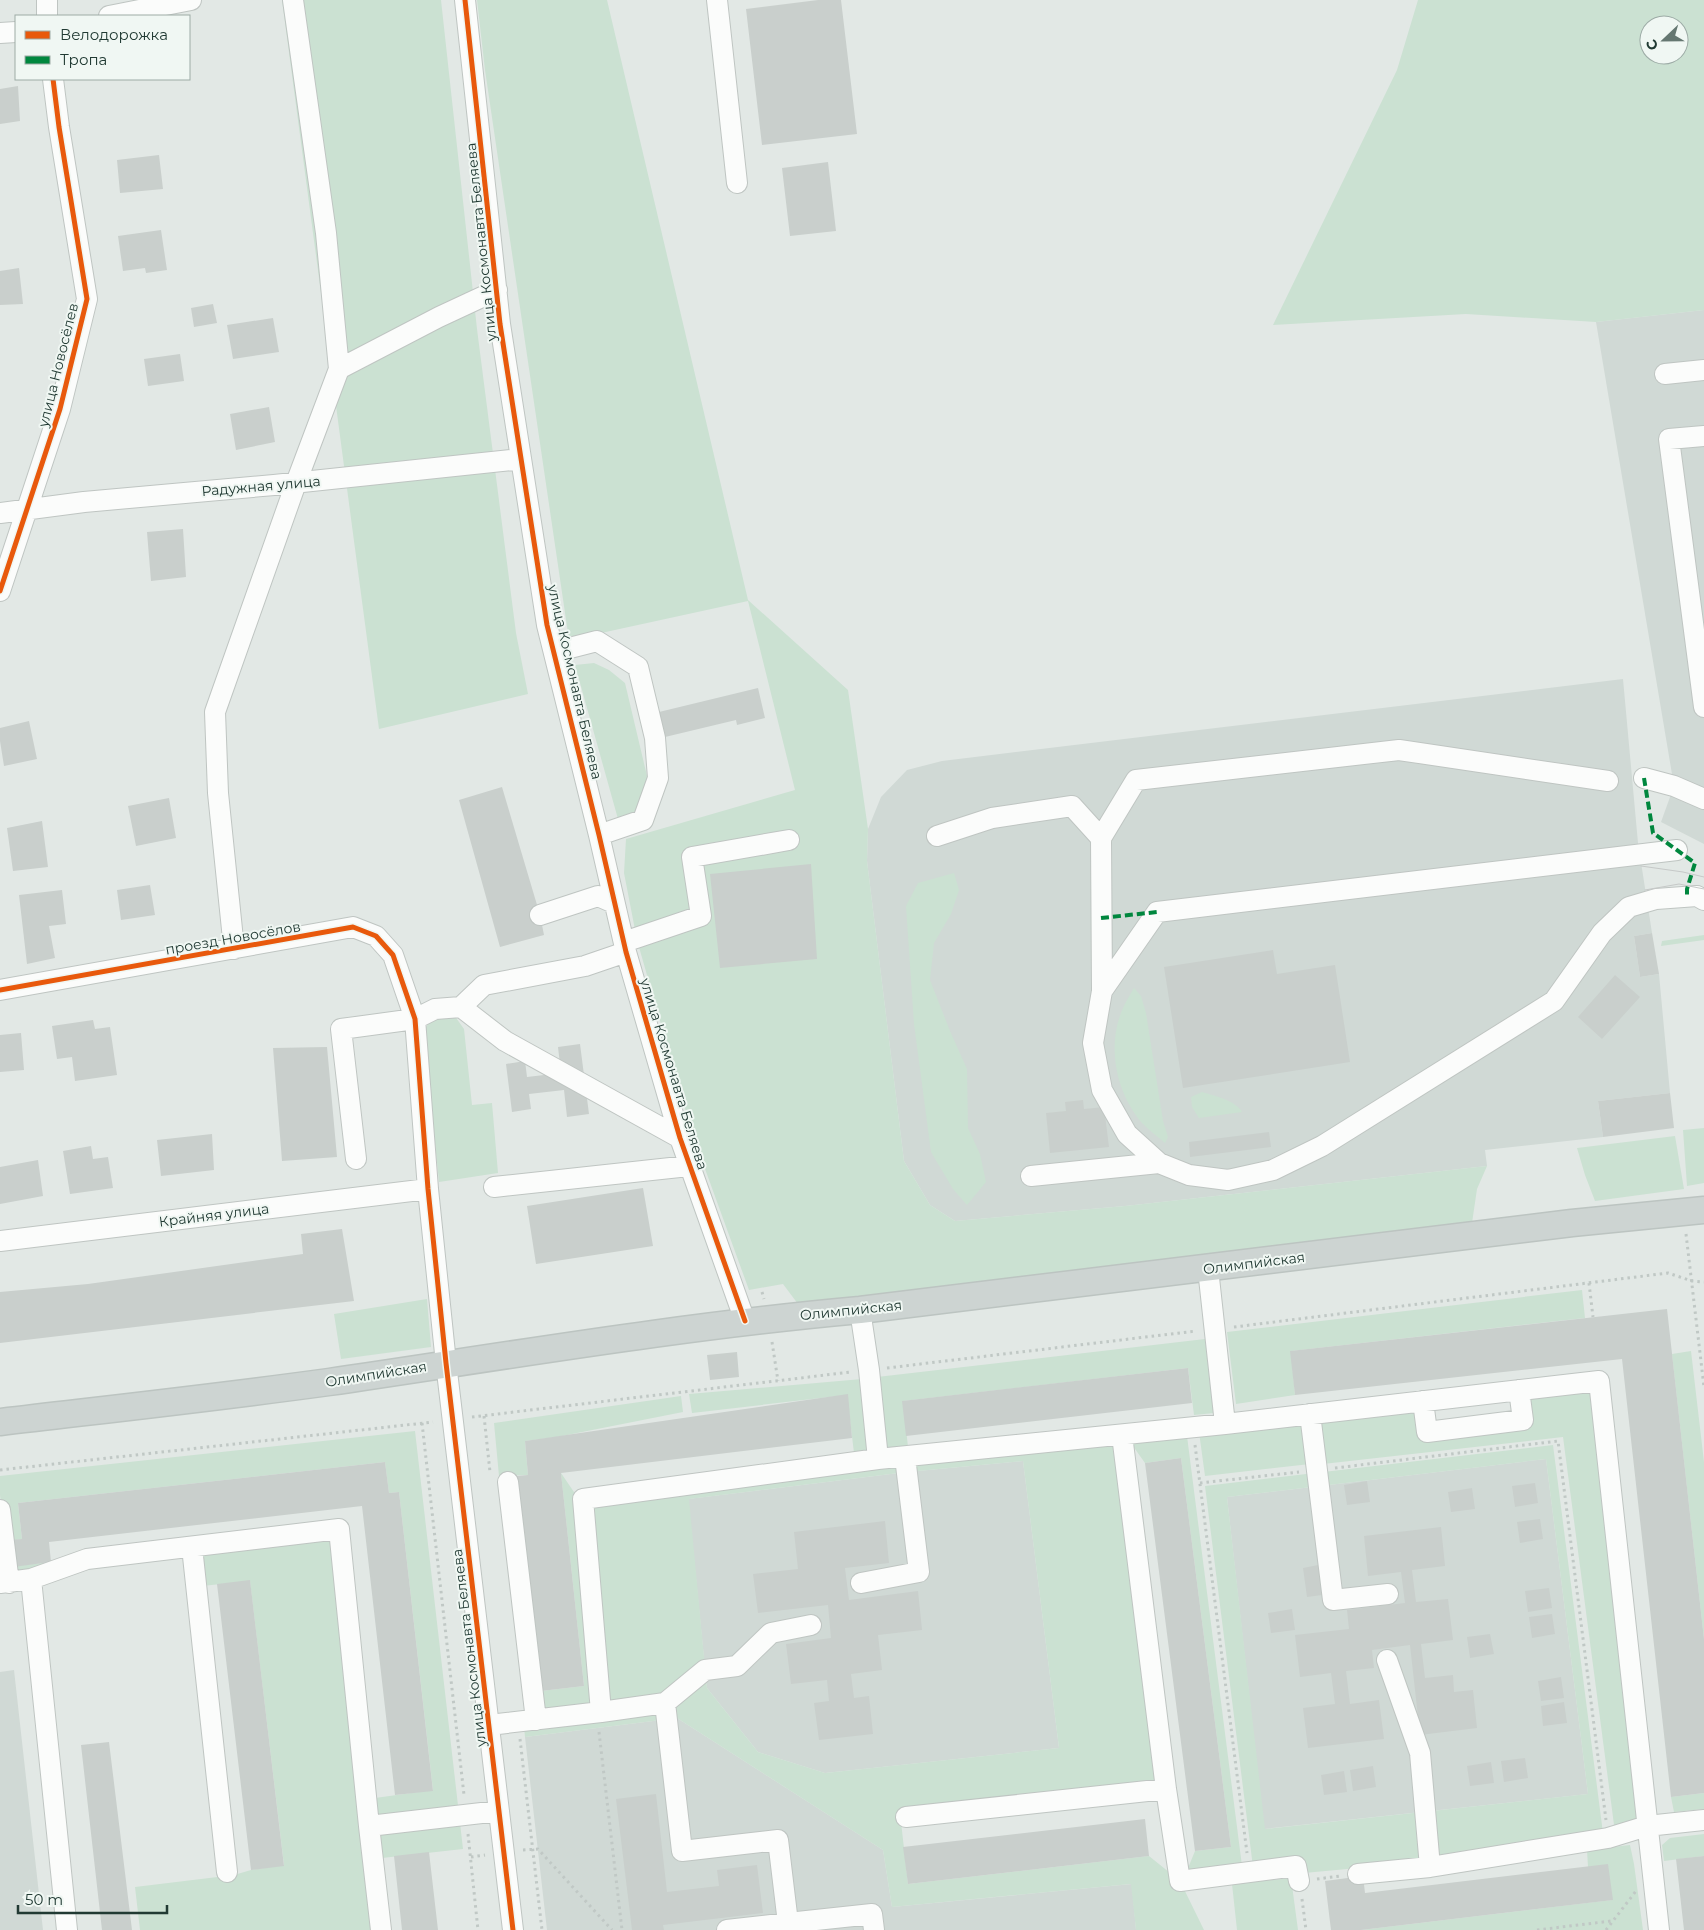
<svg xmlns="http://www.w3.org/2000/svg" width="1704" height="1930" viewBox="0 0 1704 1930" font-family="Montserrat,sans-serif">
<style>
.built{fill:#d0d9d5}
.green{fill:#cbe1d2;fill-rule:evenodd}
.building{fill:#c9cfcc}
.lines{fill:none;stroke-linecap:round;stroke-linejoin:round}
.minor-casing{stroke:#bfc5c2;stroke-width:22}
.major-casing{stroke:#bcc4c1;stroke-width:29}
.path{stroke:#c0c8c5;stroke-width:3;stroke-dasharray:2.5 4;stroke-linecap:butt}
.minor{stroke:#fbfcfb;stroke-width:20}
.major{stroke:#cdd4d2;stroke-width:26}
.tram{stroke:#c6c9c8;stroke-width:1}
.quiet{stroke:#00873e;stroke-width:4;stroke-dasharray:8 4;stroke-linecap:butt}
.cycleway-casing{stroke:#f0f7f3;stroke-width:8}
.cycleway{stroke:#e8590c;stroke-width:5}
.labels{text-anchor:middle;stroke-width:4;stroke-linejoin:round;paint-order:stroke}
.street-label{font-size:14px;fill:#213a33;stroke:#f0f7f3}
</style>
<rect width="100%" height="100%" fill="#e2e8e5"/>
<!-- built -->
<path class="built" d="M1704 310V844L1661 822 1674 786 1596 322Z
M1623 679 1638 843 1652 933 1634 936 1640 977 1659 974 1670 1093 1598 1101 1603 1137 1485 1150 1487 1166 1125 1206 955 1221 930 1205 904 1161 867 861 868 829 881 797 907 770 942 761Z
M1546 1459 1588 1794 1264 1829 1227 1497Z
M1023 1461 1059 1748 825 1773 758 1752 707 1688 688 1499 907 1472Z
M14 1670 43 1930H0V1672Z
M677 1718 883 1850 892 1907 1132 1884 1136 1930H547L525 1737Z"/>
<!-- green -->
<path class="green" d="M282 0H441L477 329 516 633 528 694 379 729Z
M477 0H607L748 600 848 690 868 829 867 861 904 1161 930 1205 955 1221 1125 1206 1487 1166 1477 1189 1472 1223 801 1308 783 1284 749 1290 692 1133 637 940 624 873 626 839 795 790 748 601 569 640 485 70Z
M1418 0H1704V310L1596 322 1466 314 1273 325 1397 70ZM1649 25H1679V55H1649Z
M594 663 609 670 625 683 647 776 643 798 634 813 618 819 575 665Z
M954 873 959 890 951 914 934 943 930 980 950 1031 967 1069 968 1128 980 1154 986 1182 967 1205 953 1189 931 1152 914 1024 906 906 918 883Z
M1704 935V940L1661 946 1662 941Z
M1134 988 1141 996 1146 1013 1163 1121 1168 1137 1165 1143C1158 1137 1149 1130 1142 1123 1116 1092 1106 1046 1123 1008 1126 1001 1130 995 1134 988Z
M454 1015 464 1029 472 1105 492 1103 498 1173 439 1182 424 1033C430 1015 437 1017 454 1015Z
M1202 1092C1215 1096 1235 1100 1242 1112L1199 1118 1192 1107 1191 1097Z
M1704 1128V1183L1687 1186 1683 1130Z
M1675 1136 1684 1189 1595 1201 1585 1175 1577 1148Z
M1582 1290 1585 1318 1291 1351 1295 1395 1236 1404 1227 1332Z
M427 1299 431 1347 341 1359 334 1314Z
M1205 1339 1214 1413 1194 1415 1188 1368 903 1401 908 1447 886 1450 877 1377Z
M1691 1351 1704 1462V1639L1672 1354Z
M862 1379 869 1451 854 1453 847 1395 692 1413 689 1394Z
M1591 1387 1644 1836 1616 1840 1563 1437 1323 1464 1317 1418 1416 1409 1422 1441 1531 1426 1527 1396Z
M681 1396 683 1412 557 1437 525 1441 528 1475 499 1476 494 1423Z
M1305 1421 1310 1464 1205 1476 1199 1432Z
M415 1431 463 1849 382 1858 375 1798 433 1790 399 1492 389 1493 385 1462 18 1503 22 1539 10 1541 13 1566 51 1562 29 1572 10 1574 0 1495V1476Z
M1187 1436 1242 1866 1186 1873 1195 1851 1231 1847 1181 1458 1145 1463 1130 1442Z
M1113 1441 1156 1784 900 1813 908 1884 1149 1856 1180 1881 1204 1930H1136L1131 1884 892 1907 883 1850 677 1718 525 1737 524 1727 541 1691 584 1686 561 1473 576 1495ZM1023 1461 1059 1748 825 1773 758 1752 707 1688 689 1499 907 1472Z
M1553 1445 1604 1841 1423 1862 1304 1873 1253 1867 1205 1486ZM1546 1459 1588 1794 1265 1829 1227 1497Z
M333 1536 373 1930H140L135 1887 234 1875 251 1870 284 1865 250 1581 202 1586 198 1552Z
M1704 1793V1809L1674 1812 1671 1797Z
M1704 1834V1856L1664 1861 1662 1845 1670 1838Z
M1630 1845 1634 1864 1643 1930H1361L1612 1900 1588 1867 1587 1850Z
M1291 1878 1298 1930H1237L1232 1884Z"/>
<!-- building -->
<path class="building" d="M818 0H841L857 134 762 145 746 9Z
M18 86 20 121 0 124V89Z
M159 155 163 189 120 193 117 160Z
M828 162 836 231 790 236 782 168Z
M161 230 167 270 146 273 145 268 123 271 118 236Z
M19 268 23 304 0 305V271Z
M213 304 217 323 194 327 191 308Z
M273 318 279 352 233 359 227 325Z
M180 354 184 381 148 386 144 359Z
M269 407 275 442 236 450 230 414Z
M183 529 186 577 151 581 147 532Z
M758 688 765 718 737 725 736 720 665 737 659 712Z
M29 721 37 759 4 766 0 741V728Z
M502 787 540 915 544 935 500 947 459 800Z
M169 798 176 838 136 846 128 806Z
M42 821 48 867 13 871 7 828Z
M811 864 817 959 720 968 710 874Z
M150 885 155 915 121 920 117 890Z
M62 890 66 924 49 926 55 958 27 964 19 895Z
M1652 933 1659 974 1640 977 1634 936Z
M1273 950 1277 974 1335 965 1350 1062 1183 1088 1164 967Z
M1615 975 1640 997 1602 1039 1578 1017Z
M93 1020 95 1029 110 1027 117 1075 75 1081 72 1057 57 1059 52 1026Z
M21 1033 24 1070 0 1072V1035Z
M580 1044 589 1114 567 1117 564 1090 529 1094 531 1109 512 1112 506 1064 525 1061 527 1077 561 1073 558 1047Z
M327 1047 337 1157 282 1161 273 1048Z
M1670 1093 1674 1128 1603 1137 1598 1101Z
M1083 1100 1084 1109 1104 1107 1109 1147 1050 1153 1046 1113 1066 1111 1065 1102Z
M1269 1132 1271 1147 1190 1157 1189 1142Z
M212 1134 214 1170 161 1176 157 1140Z
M91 1146 93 1159 108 1157 113 1188 70 1194 63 1151Z
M38 1160 43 1196 0 1204V1167Z
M643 1188 653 1246 536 1264 527 1206Z
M342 1229 354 1301 0 1343V1292L88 1284 303 1254 301 1234Z
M1667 1309 1704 1639V1793L1671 1797 1622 1359 1295 1395 1290 1351Z
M737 1352 739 1377 710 1380 707 1355Z
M1188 1368 1192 1403 906 1436 902 1401Z
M848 1394 852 1438 561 1473 584 1686 541 1691 517 1476 528 1475 525 1441Z
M1181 1458 1231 1847 1195 1851 1145 1463Z
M385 1462 389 1493 399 1492 433 1791 395 1795 362 1506 49 1542 51 1562 13 1567 10 1540 22 1539 18 1503Z
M1367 1481 1370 1502 1347 1505 1344 1485Z
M1535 1483 1538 1503 1515 1507 1512 1486Z
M1472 1488 1475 1509 1451 1512 1448 1492Z
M1540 1519 1543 1539 1520 1543 1517 1522Z
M885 1521 889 1563 845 1568 849 1600 918 1591 922 1630 878 1635 882 1670 851 1674 854 1698 869 1696 873 1734 819 1740 814 1703 829 1701 827 1680 791 1684 786 1644 831 1638 828 1605 758 1613 753 1574 798 1569 794 1532Z
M1441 1527 1445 1566 1412 1570 1416 1602 1448 1599 1453 1640 1421 1644 1425 1678 1453 1675 1454 1692 1473 1690 1477 1728 1420 1735 1410 1645 1372 1650 1374 1668 1346 1671 1350 1704 1379 1700 1384 1739 1308 1748 1303 1708 1335 1704 1331 1673 1300 1677 1295 1635 1349 1629 1347 1610 1405 1603 1401 1572 1368 1576 1364 1536Z
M1318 1565 1322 1595 1307 1597 1303 1568Z
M250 1580 284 1866 251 1870 217 1584Z
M1549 1588 1552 1608 1528 1612 1525 1591Z
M1292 1609 1295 1630 1271 1633 1268 1613Z
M1552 1614 1555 1634 1532 1638 1529 1617Z
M1490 1634 1494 1654 1470 1658 1467 1637Z
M1561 1677 1564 1698 1541 1701 1538 1681Z
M1564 1702 1567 1723 1543 1726 1541 1706Z
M109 1742 132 1930H102L81 1745Z
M1525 1758 1528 1778 1504 1782 1501 1761Z
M1491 1762 1494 1783 1470 1786 1467 1766Z
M1373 1766 1376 1787 1353 1791 1350 1770Z
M1344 1771 1347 1792 1324 1795 1321 1775Z
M656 1794 667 1892 719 1886 717 1870 757 1865 763 1913 663 1925 664 1930H632L616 1799Z
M1145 1819 1149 1856 908 1884 903 1847Z
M429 1852 438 1930H402L394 1856Z
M1704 1856V1930H1684L1676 1859Z
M1608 1864 1613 1900 1361 1930H1331L1325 1881 1363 1876 1365 1893Z"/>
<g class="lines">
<!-- minor casing -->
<g class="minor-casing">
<path id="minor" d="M47 0V16
M465 0 500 324 547 625 599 835 626 952 680 1138 745 1321
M717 0 737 183
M109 16 191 0
M0 33 16 32
M339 369 439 317 497 290
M1665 374 1704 370
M1704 436 1669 439 1704 707
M0 513 84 502 274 485 521 459
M0 591 60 409 87 299 59 127 53 79
M554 652 597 641 638 667 655 738 658 778 643 820 599 835
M1644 778 1674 786 1704 799
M937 836 992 818 1072 806 1101 838
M1677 850 1157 912 1102 991 1093 1043 1102 1090 1127 1134 1159 1163 1189 1175 1228 1180 1273 1170 1322 1146 1554 1001 1602 933 1629 907 1656 899 1697 896 1704 900
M540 915 598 896 614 903
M624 942 701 916 692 857 789 840
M234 949 218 793 215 712 296 483 339 369 326 233 293 0
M0 990 353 927 376 936 393 955 415 1019 428 1189 446 1363 513 1930
M1102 991 1101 838 1136 780 1399 750 1608 781
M461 1007 484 985 585 966 626 952
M356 1159 341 1029 415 1019 435 1009 461 1007 505 1041 680 1138
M1031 1176 1159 1163
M494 1187 689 1166
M0 1241 428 1189
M1208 1269 1225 1424
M860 1310 869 1370 878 1459
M1423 1401 1427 1432 1523 1420 1519 1390
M1310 1414 1333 1600 1388 1594
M1122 1435 1166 1789 1180 1881 1296 1866 1299 1881
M508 1482 536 1720
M0 1510 9 1583
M192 1547 227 1872
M31 1579 67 1930
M0 1583 31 1579 87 1559 339 1529 369 1826
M861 1583 919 1572 905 1457
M1387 1660 1420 1753 1430 1867
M665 1703 682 1851 778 1840 788 1923 872 1914 874 1930
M601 1712 665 1703 705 1670 737 1666 771 1633 811 1625
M489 1725 601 1712 583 1499 878 1459 1225 1424 1599 1381 1659 1930
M906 1817 1166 1789
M1358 1874 1430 1867 1608 1838 1647 1826 1704 1820
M381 1930 369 1826 499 1811
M727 1930 788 1923"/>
</g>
<!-- major casing -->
<g class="major-casing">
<path id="major" d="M0 1422C110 1409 220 1397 329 1382 506 1356 682 1326 860 1310L1572 1223 1704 1210"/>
</g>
<!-- path -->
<path class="path" d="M1686 1234 1704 1387
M1589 1283 1593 1317
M762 1292 764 1299
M1234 1327 1668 1273 1692 1281 1704 1282
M772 1342 778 1381
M887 1368 1196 1331
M484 1416 490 1472
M472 1417 851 1372
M422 1423 464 1795
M1195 1445 1247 1853
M1335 1468 1558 1441 1606 1820
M0 1470 433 1422
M1200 1483 1299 1472
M599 1732 622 1930
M520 1739 542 1930
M468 1834 478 1930
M523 1850 538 1849 612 1930
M471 1857 485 1855
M1317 1879 1340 1876
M1302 1899 1306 1930
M1537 1930 1611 1921
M1606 1930 1636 1891"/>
<!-- minor -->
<use href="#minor" class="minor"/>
<!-- major -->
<use href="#major" class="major"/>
<!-- tram -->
<path class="tram" d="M1641 866 1683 872 1704 877
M1645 890 1679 884 1704 889"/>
<!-- quiet -->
<path class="quiet" d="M1644 778 1653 833 1695 863 1687 889V897
M1101 918 1157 912"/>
<!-- cycleway casing -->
<g class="cycleway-casing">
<path id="cycleway" d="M465 0 500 324 547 625 599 835 626 952 680 1138 745 1321
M0 591 60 409 87 299 59 127 53 79
M0 990 353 927 376 936 393 955 415 1019 428 1189 446 1363 513 1930"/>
</g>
<!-- cycleway -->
<use href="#cycleway" class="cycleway"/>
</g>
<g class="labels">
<!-- street labels -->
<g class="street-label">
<text transform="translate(481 242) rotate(-96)" y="5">улица Космонавта Беляева</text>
<text transform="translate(58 365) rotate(-76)" y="5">улица Новосёлев</text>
<text transform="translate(261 486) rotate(-5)" y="5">Радужная улица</text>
<text transform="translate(575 682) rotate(77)" y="5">улица Космонавта Беляева</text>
<text transform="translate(233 938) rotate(-10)" y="5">проезд Новосёлов</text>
<text transform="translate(674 1074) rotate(73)" y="5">улица Космонавта Беляева</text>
<text transform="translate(214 1215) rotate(-7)" y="5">Крайняя улица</text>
<text transform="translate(1254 1263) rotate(-7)" y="5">Олимпийская</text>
<text transform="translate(851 1310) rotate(-6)" y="5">Олимпийская</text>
<text transform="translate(376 1374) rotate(-9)" y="5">Олимпийская</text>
<text transform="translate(469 1648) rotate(-97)" y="5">улица Космонавта Беляева</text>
</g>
</g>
<!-- legend -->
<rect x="15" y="15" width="175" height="65" fill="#f0f7f3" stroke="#9daba6"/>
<rect x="25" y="31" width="25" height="8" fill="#e8590c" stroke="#9daba6"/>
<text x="60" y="40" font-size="15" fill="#213a33">Велодорожка</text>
<rect x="25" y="56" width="25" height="8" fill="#00873e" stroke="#9daba6"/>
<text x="60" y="65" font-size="15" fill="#213a33">Тропа</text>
<!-- north arrow -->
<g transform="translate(1664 40) rotate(248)"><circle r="24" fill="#f0f7f3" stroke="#9daba6"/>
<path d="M0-4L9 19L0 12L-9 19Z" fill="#657771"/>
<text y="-8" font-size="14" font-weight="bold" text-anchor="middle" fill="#213a33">С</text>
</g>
<!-- scale -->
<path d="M18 1905v8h149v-8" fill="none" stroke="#213a33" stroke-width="2.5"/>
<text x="25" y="1905" font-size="15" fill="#213a33" stroke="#f0f7f3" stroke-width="4" paint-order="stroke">50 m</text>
</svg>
